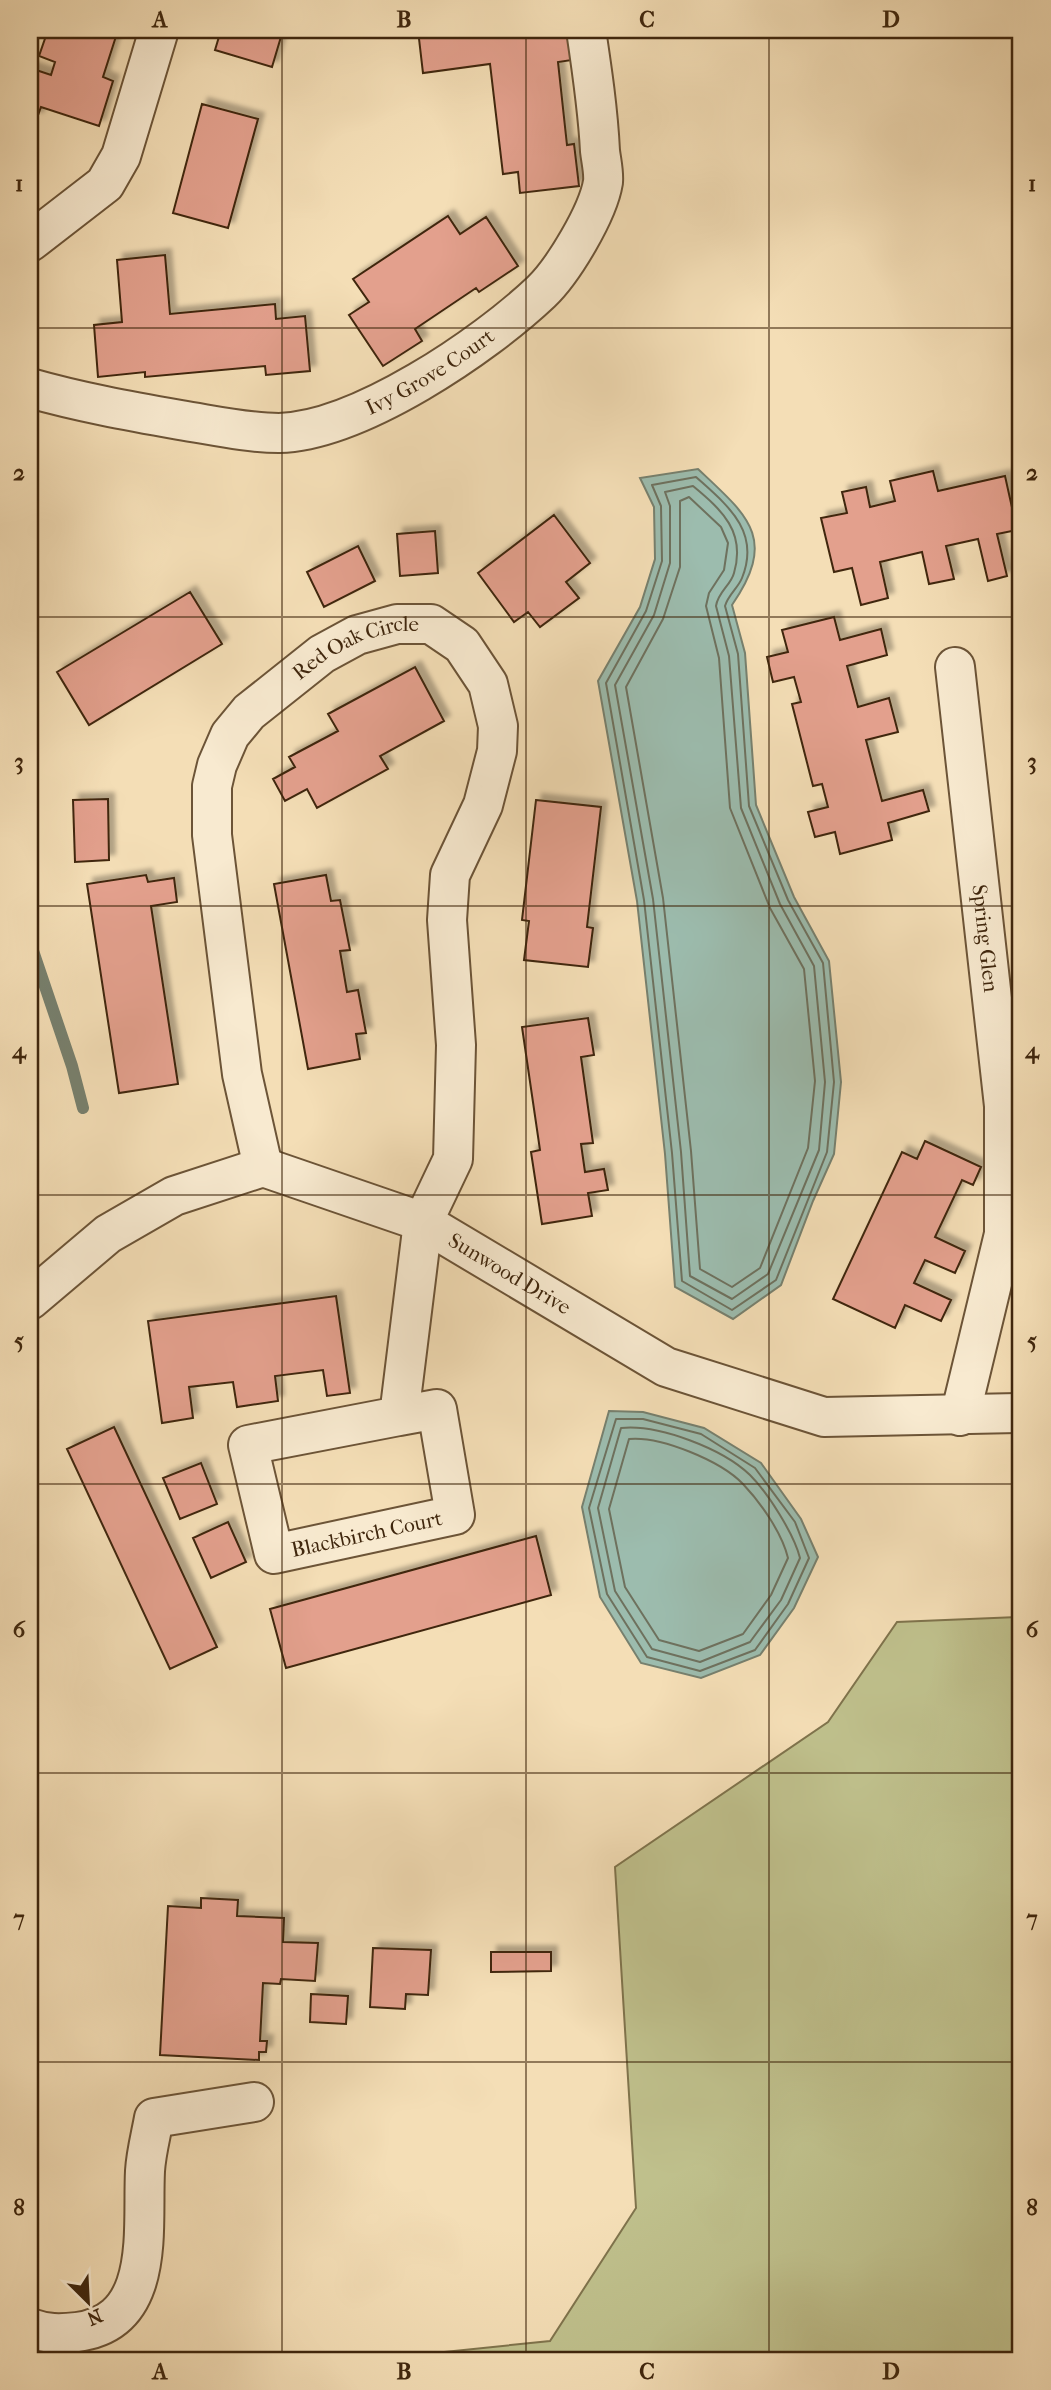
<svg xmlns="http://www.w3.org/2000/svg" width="1051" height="2390" viewBox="0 0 1051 2390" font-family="'IM FELL French Canon',serif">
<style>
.green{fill:#bfc08c;stroke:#7f734c;stroke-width:2}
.water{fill:#9cbcae;stroke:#77806e;stroke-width:2}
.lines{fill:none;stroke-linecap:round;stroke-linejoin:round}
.shore{stroke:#6e715e;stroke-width:2}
.stream{stroke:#77806e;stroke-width:12}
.building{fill:#e3a08d;stroke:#3f260d;stroke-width:2;filter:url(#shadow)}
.minor-casing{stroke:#6c5437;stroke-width:42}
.minor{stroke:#f8ead0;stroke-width:38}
.grid{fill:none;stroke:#3f260d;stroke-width:2;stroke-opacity:0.55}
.labels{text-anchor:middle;stroke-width:7;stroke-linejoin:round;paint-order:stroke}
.street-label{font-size:21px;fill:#3f260d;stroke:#f8ead0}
.neatline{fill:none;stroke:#3f260d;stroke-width:2.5}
.grid-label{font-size:23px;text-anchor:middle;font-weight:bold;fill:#3f260d}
</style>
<defs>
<filter id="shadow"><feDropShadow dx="6" dy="-6" stdDeviation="2" flood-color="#0004"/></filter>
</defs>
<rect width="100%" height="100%" fill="#f4deb6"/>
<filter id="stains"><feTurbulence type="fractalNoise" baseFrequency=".00286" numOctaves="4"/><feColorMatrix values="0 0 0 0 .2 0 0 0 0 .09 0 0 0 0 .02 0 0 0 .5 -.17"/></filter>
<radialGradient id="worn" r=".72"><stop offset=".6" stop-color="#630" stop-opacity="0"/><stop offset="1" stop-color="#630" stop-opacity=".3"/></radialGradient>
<!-- green -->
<path class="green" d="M1021 1617V2360H366L550 2341 636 2208 615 1867 828 1722 897 1622Z"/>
<!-- water -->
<path class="water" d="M698 469C748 516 778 538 732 605L745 653 756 805 794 897 829 961 841 1082 834 1154 813 1201 781 1285 733 1319 675 1287 665 1154 637 901 598 681 640 607 655 559 654 507 640 478Z
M609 1411 643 1412 704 1428 761 1463 801 1519 818 1557 794 1608 760 1655 701 1678 641 1663 600 1597 582 1507Z"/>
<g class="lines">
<!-- shore -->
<path class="shore" d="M696 477C727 505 761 531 742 578 738 588 728 595 725 606L738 654 749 806 788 900 823 963 834 1082 827 1152 776 1280 732 1310 682 1281 672 1153 644 900 606 683 646 611 662 561 661 506 652 485Z
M693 486C722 510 746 532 734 573 731 585 718 592 716 606L729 656 741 808 780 904 814 966 825 1082 819 1150 768 1274 732 1299 690 1276 681 1152 653 899 615 685 654 615 670 563V506L665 492Z
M689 497 721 527 728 543 724 570 709 593 706 606 719 658 730 808 770 908 804 969 815 1081 808 1148 760 1268 732 1287 700 1269 691 1151 663 898 626 687 663 619 680 567V501Z
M616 1419H643L701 1434 755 1468 795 1522 809 1558 788 1604 755 1650 700 1671 647 1657 607 1594 589 1508Z
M621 1428C659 1424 723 1449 750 1475 768 1493 794 1534 800 1558L781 1600 750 1642 700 1662 652 1649 615 1591 598 1508Z
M629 1439C661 1436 721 1461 743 1484 761 1503 782 1533 788 1558L771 1595 743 1634 699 1651 659 1640 625 1587 609 1509Z"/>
<!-- stream -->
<path class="stream" d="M30 942 72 1066 83 1108"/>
</g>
<!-- building -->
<path class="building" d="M48 30H118L103 77 113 81 99 126 41 107 37 118 30 116V68L51 75 55 62 39 56Z
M221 30H283L272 67 215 50Z
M418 30H569L572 60 558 62 567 145 574 144 579 186 520 193 518 172 503 174 490 64 423 73Z
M202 104 258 119 228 228 173 213Z
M448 216 460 234 486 217 518 266 479 292 476 288 415 329 422 341 383 366 349 315 369 302 353 279Z
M165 255 170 314 275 304 276 319 305 316 310 371 266 375 265 366 145 377V372L98 377 94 325 122 322 117 260Z
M933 471 938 491 1005 476 1017 530 997 534 1007 576 988 581 978 539 946 546 954 579 929 584 922 552 880 562 888 598 861 605 852 568 834 572 821 518 847 513 842 492 866 487 870 507 895 501 890 481Z
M554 515 590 563 566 582 579 598 540 627 528 612 514 622 478 573Z
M435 531 438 573 400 576 397 534Z
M358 546 375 581 324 607 307 572Z
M190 592 222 644 89 725 57 672Z
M834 617 840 640 881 629 887 655 847 666 858 707 889 698 898 732 866 740 882 801 923 790 929 811 888 823 892 840 840 854 835 832 815 837 808 812 828 807 822 784 813 786 792 704 801 702 794 677 773 682 767 657 788 652 782 630Z
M415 667 444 721 380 756 388 769 317 808 307 789 285 801 273 779 295 767 289 757 338 731 328 714Z
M108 799 109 860 75 862 73 800Z
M536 800 601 807 587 927 593 928 588 967 524 960 529 921 522 920Z
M146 875 148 882 174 878 177 902 151 906 178 1084 119 1093 87 884Z
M326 875 331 901 340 900 350 950 340 951 347 992 358 990 366 1033 356 1034 360 1059 308 1069 274 884Z
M588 1018 594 1055 581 1057 593 1143 581 1144 585 1172 604 1169 608 1190 588 1193 592 1216 542 1224 531 1152 540 1150 522 1027Z
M925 1141 981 1167 973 1185 962 1180 935 1237 965 1251 955 1273 925 1260 914 1283 951 1300 941 1321 905 1305 895 1328 833 1299 902 1152 917 1159Z
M336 1296 350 1393 327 1396 323 1370 275 1376 278 1401 237 1407 233 1382 189 1387 193 1418 162 1423 148 1321Z
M114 1427 217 1647 170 1669 67 1449Z
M201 1463 217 1504 180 1519 163 1478Z
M228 1522 246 1562 211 1578 193 1538Z
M536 1536 551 1595 286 1668 270 1609Z
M201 1898 238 1900 237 1916 284 1918 283 1942 318 1943 315 1981 281 1979 280 1984 263 1983 260 2041H267L266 2052H259V2060L160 2055 168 1906 201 1908Z
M373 1948 431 1950 428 1995 406 1994 405 2009 370 2007Z
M491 1952H551V1971L491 1972Z
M311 1994 348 1996 346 2024 310 2022Z"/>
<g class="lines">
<!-- minor casing -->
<g class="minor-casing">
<g id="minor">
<path d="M30 242 105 184 121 156 159 30"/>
<path id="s1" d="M30 388C79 402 129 411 180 420 212 425 247 433 279 433 359 431 484 346 541 292 563 271 598 213 603 182 604 172 601 160 600 151 598 110 592 70 586 30"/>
<path id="s2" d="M955 667 1004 1106V1234L960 1416"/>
<path id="s3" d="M263 1167 242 1074 212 835V786L217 765 230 735 249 712 322 654 357 635 397 624H431L462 645 488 684 498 726 497 751 483 805 450 875 447 920 456 1045 453 1159 423 1222 399 1416 248 1445 274 1554 455 1515 437 1409 399 1416"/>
<path id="s4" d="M30 1300 108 1234 174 1196 263 1167 423 1222 666 1367 824 1417 1021 1413"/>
<path d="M30 2328C47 2334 59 2334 77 2332 157 2322 142 2229 145 2171 146 2153 151 2135 154 2118L254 2102"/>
</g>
</g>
<!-- minor -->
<use href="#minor" class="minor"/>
</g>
<!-- grid -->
<path class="grid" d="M282 30V2360M526 30V2360M769 30V2360M30 328H1021M30 617H1021M30 906H1021M30 1195H1021M30 1484H1021M30 1773H1021M30 2062H1021"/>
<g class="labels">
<!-- street labels -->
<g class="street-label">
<text dy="7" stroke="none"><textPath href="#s1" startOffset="418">Ivy Grove Court</textPath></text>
<text dy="7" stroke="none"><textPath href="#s3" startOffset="597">Red Oak Circle</textPath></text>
<text dy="7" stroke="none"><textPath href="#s2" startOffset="273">Spring Glen</textPath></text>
<text dy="7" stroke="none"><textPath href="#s4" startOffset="542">Sunwood Drive</textPath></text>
<text dy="7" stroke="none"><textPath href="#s3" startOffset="1874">Blackbirch Court</textPath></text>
</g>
</g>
<!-- margin -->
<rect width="1051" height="2390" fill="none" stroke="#f4deb6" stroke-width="77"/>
<!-- north arrow -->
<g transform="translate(88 2302) rotate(156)" stroke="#f8ead0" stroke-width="5" paint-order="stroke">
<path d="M0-5L12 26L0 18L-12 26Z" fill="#3f260d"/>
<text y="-10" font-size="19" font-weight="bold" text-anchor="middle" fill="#3f260d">N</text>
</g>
<rect x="38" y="38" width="974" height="2314" class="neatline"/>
<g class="grid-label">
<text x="160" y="27">A</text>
<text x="404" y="27">B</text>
<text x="647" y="27">C</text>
<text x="891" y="27">D</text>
<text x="19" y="191">1</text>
<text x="1032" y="191">1</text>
<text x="19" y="480">2</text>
<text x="1032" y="480">2</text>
<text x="19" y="769">3</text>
<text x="1032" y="769">3</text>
<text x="19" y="1058">4</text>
<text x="1032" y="1058">4</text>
<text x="19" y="1348">5</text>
<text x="1032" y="1348">5</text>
<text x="19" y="1637">6</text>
<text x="1032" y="1637">6</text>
<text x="19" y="1926">7</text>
<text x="1032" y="1926">7</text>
<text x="19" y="2215">8</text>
<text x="1032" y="2215">8</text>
<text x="160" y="2379">A</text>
<text x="404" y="2379">B</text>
<text x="647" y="2379">C</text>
<text x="891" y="2379">D</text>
</g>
<rect width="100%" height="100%" filter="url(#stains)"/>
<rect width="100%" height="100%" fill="url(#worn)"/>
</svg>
